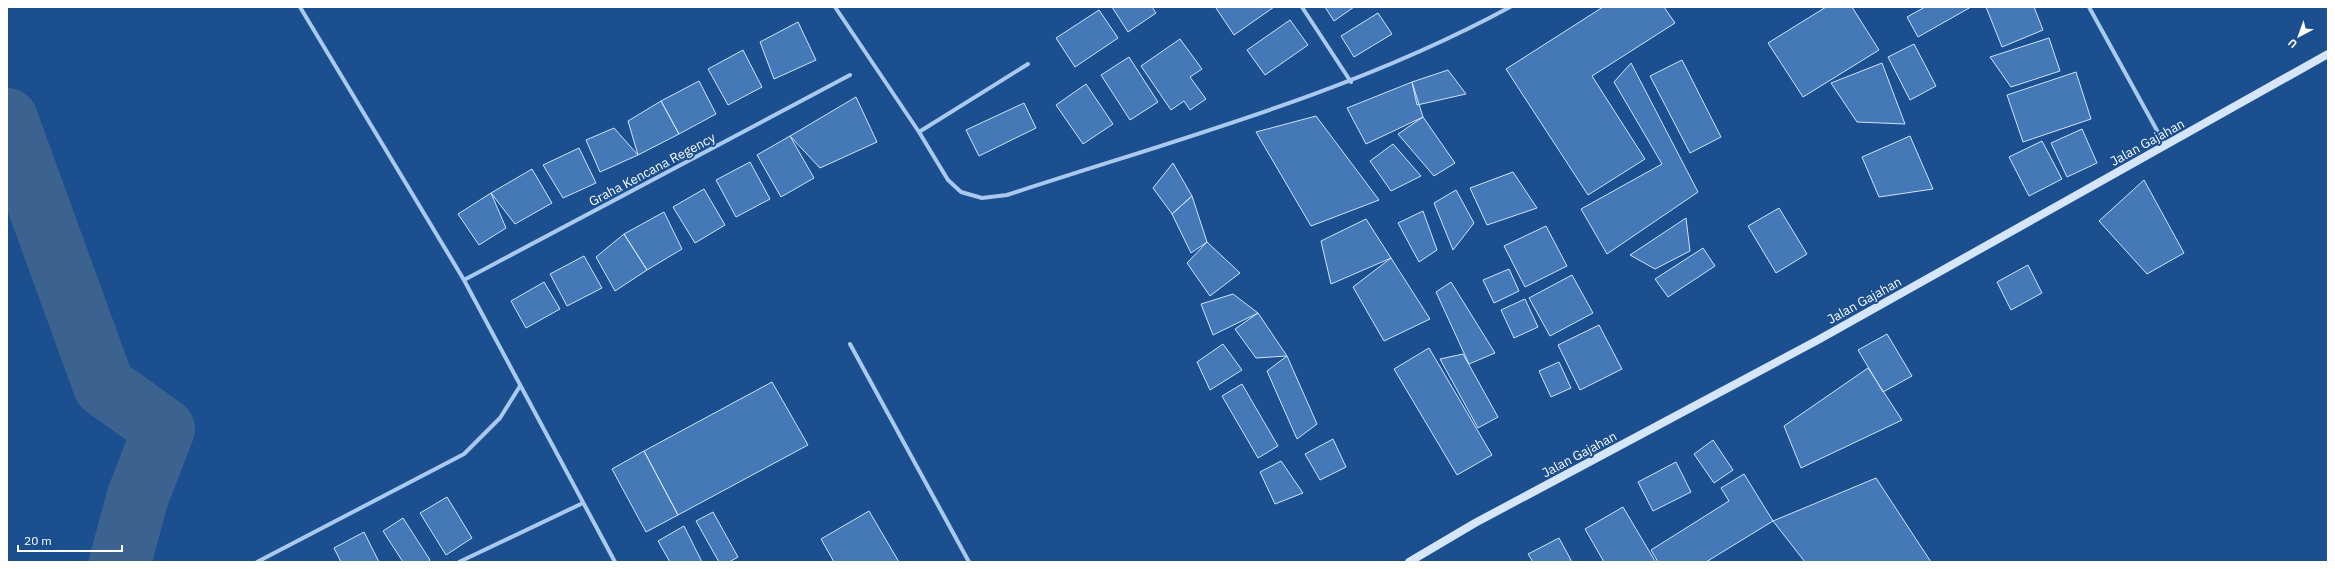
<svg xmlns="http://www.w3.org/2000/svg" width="2335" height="569" viewBox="0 0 2335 569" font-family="'IBM Plex Sans',sans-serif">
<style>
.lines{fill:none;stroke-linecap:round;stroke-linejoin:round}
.river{stroke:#3c6290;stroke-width:62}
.building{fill:#4478b7;stroke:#cfe3fa}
.street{stroke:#a9c9ee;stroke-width:4}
.secondary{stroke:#d6e6fa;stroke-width:8}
.labels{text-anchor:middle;stroke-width:4;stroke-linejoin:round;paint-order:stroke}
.street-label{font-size:13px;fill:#fff;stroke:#1b4f8f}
</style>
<rect width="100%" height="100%" fill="#1b4f8f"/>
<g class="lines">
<!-- river -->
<path class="river" d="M7 119 104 386 164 429 138 496 120 562"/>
</g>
<!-- building -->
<path class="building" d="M1112 7H1152L1156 13 1128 32Z
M1218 7H1274L1234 35 1216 8Z
M1325 7H1354L1334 21Z
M1603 7H1664L1675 23 1592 76 1645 159 1588 195 1506 69Z
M1826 7H1852L1879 50 1803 97 1768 43Z
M1925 7H1971L1918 37 1907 17Z
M1986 7H2034L2043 30 2002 47Z
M1099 10 1118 38 1075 67 1056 38Z
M1378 13 1392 34 1354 57 1341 36Z
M1290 20 1308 45 1265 75 1247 50Z
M798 22 816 60 774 79 760 42Z
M2049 38 2060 71 2011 87 1990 57Z
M1180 39 1202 69 1190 77 1206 99 1190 110 1184 101 1171 110 1141 66Z
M1914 44 1936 86 1910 100 1888 57Z
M743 50 762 87 728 105 708 69Z
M1129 57 1158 102 1130 120 1101 75Z
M1682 60 1721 137 1690 153 1650 76Z
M1631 63 1698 192 1607 254 1581 209 1662 164 1614 82Z
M1882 63 1905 124 1857 122 1831 83Z
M1448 70 1466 94 1417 105 1412 82Z
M2076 72 2091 119 2023 142 2007 95Z
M699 81 716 114 679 134 661 101Z
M1412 82 1423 117 1366 144 1347 108Z
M1086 84 1113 124 1083 144 1056 105Z
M856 97 877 142 820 168 790 136Z
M661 101 679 134 638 155 628 121Z
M1024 103 1036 128 979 156 966 130Z
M1316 116 1379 200 1311 226 1256 132Z
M1423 117 1455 163 1434 176 1398 134Z
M614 128 638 155 600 172 586 140Z
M2082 129 2097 163 2067 177 2051 143Z
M790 136 814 178 781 197 757 155Z
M1910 136 1933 189 1879 197 1862 157Z
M2042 141 2062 179 2029 196 2009 157Z
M1393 144 1421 176 1391 191 1370 161Z
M579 148 596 183 563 198 543 165Z
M750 162 770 199 736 217 716 180Z
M1173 163 1192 196 1172 214 1153 188Z
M532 169 552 203 515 224 491 193Z
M1513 172 1537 208 1487 225 1470 188Z
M2144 180 2184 253 2147 274 2099 221Z
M704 189 725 225 695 243 673 207Z
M1456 190 1474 223 1453 250 1434 203Z
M491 193 506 228 479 245 458 214Z
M1192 196 1207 242 1191 253 1172 214Z
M1779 208 1807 254 1776 273 1748 226Z
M1423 211 1437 250 1419 262 1398 223Z
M664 212 682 249 647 270 624 234Z
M1686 218 1690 251 1655 269 1630 255Z
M1366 219 1391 258 1331 284 1321 241Z
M1546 226 1567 266 1525 287 1504 246Z
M624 234 647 270 615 291 596 257Z
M1207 242 1240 273 1210 296 1187 263Z
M1703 248 1715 266 1668 297 1655 279Z
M584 256 602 288 567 306 550 274Z
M1391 258 1430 319 1384 341 1353 287Z
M2028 265 2042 293 2011 310 1997 282Z
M1509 269 1519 291 1494 303 1483 280Z
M1572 275 1593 313 1550 336 1529 298Z
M544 282 560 309 526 328 511 301Z
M1451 282 1495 353 1469 364 1436 292Z
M1233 294 1258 313 1213 335 1201 304Z
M1525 299 1538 327 1514 338 1501 310Z
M1258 313 1287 356 1256 358 1235 329Z
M1599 325 1622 369 1580 390 1558 345Z
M1887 334 1912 376 1883 392 1858 350Z
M1223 344 1242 370 1210 390 1197 362Z
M1429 348 1492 455 1457 475 1394 369Z
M1463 354 1498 417 1478 428 1440 359Z
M1287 356 1317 424 1297 439 1267 371Z
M1559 362 1571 388 1551 397 1539 371Z
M1868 368 1902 420 1801 468 1784 426Z
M772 382 808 445 678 515 644 451Z
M1242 384 1278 446 1258 458 1222 396Z
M1333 439 1346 467 1320 480 1305 454Z
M1713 440 1733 470 1714 483 1694 454Z
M644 451 678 515 646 532 612 469Z
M1281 461 1303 493 1275 504 1260 472Z
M1676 462 1691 492 1653 511 1638 482Z
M1744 474 1773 521 1706 562H1658L1651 550 1729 501 1721 488Z
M1876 478 1931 562H1805L1773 521Z
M447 497 472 538 446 555 420 513Z
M1623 507 1655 561 1654 562H1604L1585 529Z
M869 511 899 562H834L821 539Z
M713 512 738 557 729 562H719L696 521Z
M403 518 430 560 428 562H403L383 531Z
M684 526 702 562H670L658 541Z
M364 532 379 562H341L334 548Z
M1559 538 1572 562H1533L1528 554Z"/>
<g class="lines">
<!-- street -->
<path class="street" d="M300 7 464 280 615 562
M835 7 919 132 948 180 961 192 982 198 1007 195C1177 139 1352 93 1510 7
M1302 7 1351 82
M2089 7 2165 145
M919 132 1028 64
M464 280 850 75
M850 344 969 562
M257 562 464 454 500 418 520 386
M459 562 583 503"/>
<!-- secondary -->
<path class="secondary" d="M1409 562 1475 523 1818 340 2328 54"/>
</g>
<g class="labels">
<!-- street labels -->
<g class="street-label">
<text transform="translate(2147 142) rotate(-29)" y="5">Jalan Gajahan</text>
<text transform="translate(652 169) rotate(-28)" y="5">Graha Kencana Regency</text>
<text transform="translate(1864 300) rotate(-29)" y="5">Jalan Gajahan</text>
<text transform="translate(1579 454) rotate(-28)" y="5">Jalan Gajahan</text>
</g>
</g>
<!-- border -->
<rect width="2335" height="569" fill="none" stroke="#ffffff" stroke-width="16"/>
<!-- north arrow -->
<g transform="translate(2299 36) rotate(221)" stroke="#1b4f8f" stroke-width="3" paint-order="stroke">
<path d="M0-3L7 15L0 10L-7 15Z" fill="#ffffff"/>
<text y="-6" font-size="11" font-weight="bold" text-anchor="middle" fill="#ffffff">U</text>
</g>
<!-- scale -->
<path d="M18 545v6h104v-6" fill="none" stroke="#ffffff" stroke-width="2"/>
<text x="24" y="545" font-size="12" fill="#ffffff" stroke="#1b4f8f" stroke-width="3" paint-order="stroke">20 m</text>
</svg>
